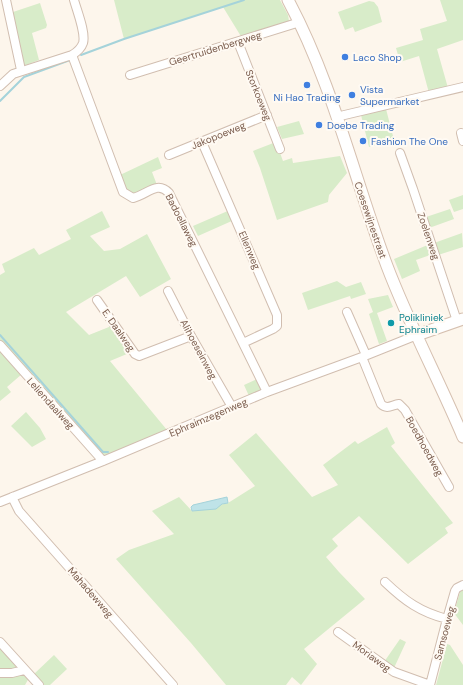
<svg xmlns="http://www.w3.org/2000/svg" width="463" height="685" viewBox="0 0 463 685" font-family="'DM Sans',sans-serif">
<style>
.green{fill:#d8ecc9}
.water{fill:#bfe3e8;stroke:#a5d3da}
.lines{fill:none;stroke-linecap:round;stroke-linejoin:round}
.stream{stroke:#a5d3da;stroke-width:2}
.street-casing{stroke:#d1beb0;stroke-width:10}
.secondary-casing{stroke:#d6c0b0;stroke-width:13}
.street{stroke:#fff;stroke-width:8}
.secondary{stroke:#fff;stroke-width:11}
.shop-dot{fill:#3f7fe0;stroke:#fffaf3;stroke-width:1.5}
.culture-dot{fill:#0f9aa8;stroke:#fffaf3;stroke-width:1.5}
.labels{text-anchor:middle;stroke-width:4;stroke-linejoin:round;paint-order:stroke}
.street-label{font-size:10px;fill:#7a5c4d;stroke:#fffaf3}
.shop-label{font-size:10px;fill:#366cbe;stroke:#fffaf3;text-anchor:start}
.culture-label{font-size:10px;fill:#0d838f;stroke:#fffaf3;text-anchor:start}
</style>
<rect width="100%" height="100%" fill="#fdf6ec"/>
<!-- green -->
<path class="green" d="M114 0H280L288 15 289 21 287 23 242 38 223 7 124 39Z
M440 0H463V40L437 49 448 88 442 90 439 88 429 93 419 56 400 62 396 48 423 40 420 29 447 21Z
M369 1 374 2 378 7 382 22 355 32 353 27 345 30 338 12Z
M40 3 47 25 46 28 32 33 39 60 23 66 13 12Z
M386 109 394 140 369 147 361 115Z
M299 121 304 134 282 139 277 127Z
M276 142 283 161 292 158 293 163 340 156 347 173 329 195 328 202 277 220 260 168 253 151Z
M158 157 162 168 152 172 157 185 133 194 126 191 120 175Z
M463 195V209L454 212 449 200Z
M450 209 454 219 429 228 426 217Z
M230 210 234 220 198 236 193 226Z
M102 211 110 227 90 236 104 251 120 249 147 234 171 279 140 297 126 276 66 312 89 335 114 325 134 351 110 361 167 430 111 454 103 455 98 452 0 341V275L5 272 2 264 34 248 39 255 71 239 66 230Z
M462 233 463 247 438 255 434 243Z
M430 244 433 254 416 260 420 271 402 279 394 259Z
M337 281 346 287 361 282 366 294 351 299 350 296 308 310 302 293Z
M388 295 393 307 377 313 387 341 379 344 369 314 373 312 368 299Z
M0 348 22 374 7 387 11 392 0 401Z
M259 378 263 390 249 396 244 385Z
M26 412 40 428 46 439 32 447 11 426Z
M387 427 395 443 391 446 453 523 445 528 448 533 408 564 359 516 332 539 338 546 326 557 339 572 365 599 304 649 317 664 301 685 292 677 286 685H226L191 643 116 559 129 550 174 534 152 511 179 497 192 511 228 503 255 486 229 455 256 433 312 497 338 485 323 465 355 441 358 444Z
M463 589V625L454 613 460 592Z
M400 639 406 642 394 668 384 662Z
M0 644 17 667V669L0 670Z
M447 644 450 645 463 665V685H436Z
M54 655 67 669 50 685H44L34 674Z
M22 673 26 675 29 678 25 685H0V674Z"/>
<!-- water -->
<path class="water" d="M227 497 228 503 222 504 216 509 192 511 191 507 193 505Z"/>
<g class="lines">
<!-- stream -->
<path class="stream" d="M81 55 124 39 244 0
M0 101 24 77 70 60
M0 335 103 452H108"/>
<!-- street casing -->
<g class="street-casing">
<path id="street" d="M6 0 21 70
M74 0C77 11 86 33 83 43 81 49 77 52 72 55L123 192 133 198C147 195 157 180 169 193L267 392
M238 42 280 149
M130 75 300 22
M0 86 13 74 72 55
M336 117 463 87
M461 133 463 141
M202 142 277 315V326L273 329 243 343
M400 153 413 189 457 321
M169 155 267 115
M168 291 191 336 232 407
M97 300 135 354 139 356 191 336
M347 312 366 355
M0 345 103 461
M362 357 381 404C387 410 392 405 399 404L405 410 449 487
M12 497 19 511 173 685
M0 502 103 461 267 392 362 357 417 335
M385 582C405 601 420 612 447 619
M338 632 394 672 430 685
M0 642 39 685
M0 673H12L24 670
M430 685 447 619 455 591 457 588 463 585"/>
</g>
<!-- secondary casing -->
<g class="secondary-casing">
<path id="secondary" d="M288 0C333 84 354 178 387 266 409 324 439 380 463 437
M417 335 463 319"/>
</g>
<!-- street -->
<use href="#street" class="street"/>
<!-- secondary -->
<use href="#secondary" class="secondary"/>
</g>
<!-- markers -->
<g class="shop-dot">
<circle cx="345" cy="57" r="4"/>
<circle cx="307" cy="85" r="4"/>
<circle cx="352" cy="95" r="4"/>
<circle cx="319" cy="125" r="4"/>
<circle cx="363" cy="141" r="4"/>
</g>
<circle class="culture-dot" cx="391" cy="323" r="4"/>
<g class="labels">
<!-- street labels -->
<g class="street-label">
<text transform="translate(215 48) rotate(-17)" y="4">Geertruidenbergweg</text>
<text transform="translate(259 95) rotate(68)" y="4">Storkoeweg</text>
<text transform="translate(218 135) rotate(-22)" y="4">Jakopoeweg</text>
<text transform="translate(182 220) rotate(63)" y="4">Badoellaweg</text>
<text transform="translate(371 220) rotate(71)" y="4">Coesewijnestraat</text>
<text transform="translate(429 236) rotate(71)" y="4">Zoelenweg</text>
<text transform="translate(250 250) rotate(67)" y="4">Ellenweg</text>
<text transform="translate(119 330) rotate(55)" y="4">E. Daalweg</text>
<text transform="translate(199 349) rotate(62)" y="4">Alihoeseinweg</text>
<text transform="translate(51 403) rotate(48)" y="4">Leliendaalweg</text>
<text transform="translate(208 417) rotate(-23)" y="4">Ephraimzegenweg</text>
<text transform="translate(425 446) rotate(61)" y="4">Boedhoedweg</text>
<text transform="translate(91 592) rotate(49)" y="4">Mahadewweg</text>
<text transform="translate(444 633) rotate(-75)" y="4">Samsoeweg</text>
<text transform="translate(372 656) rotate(36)" y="4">Moriaweg</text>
</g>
<!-- shop labels -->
<g class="shop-label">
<text x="353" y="61">Laco Shop</text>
<text x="360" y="93">Vista<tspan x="360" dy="12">Supermarket</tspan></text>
<text x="307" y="101" text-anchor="middle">Ni Hao Trading</text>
<text x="327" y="129">Doebe Trading</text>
<text x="371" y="145">Fashion The One</text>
</g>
<!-- culture labels -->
<g class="culture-label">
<text x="399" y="321">Polikliniek<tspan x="399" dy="12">Ephraim</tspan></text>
</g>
</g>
</svg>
